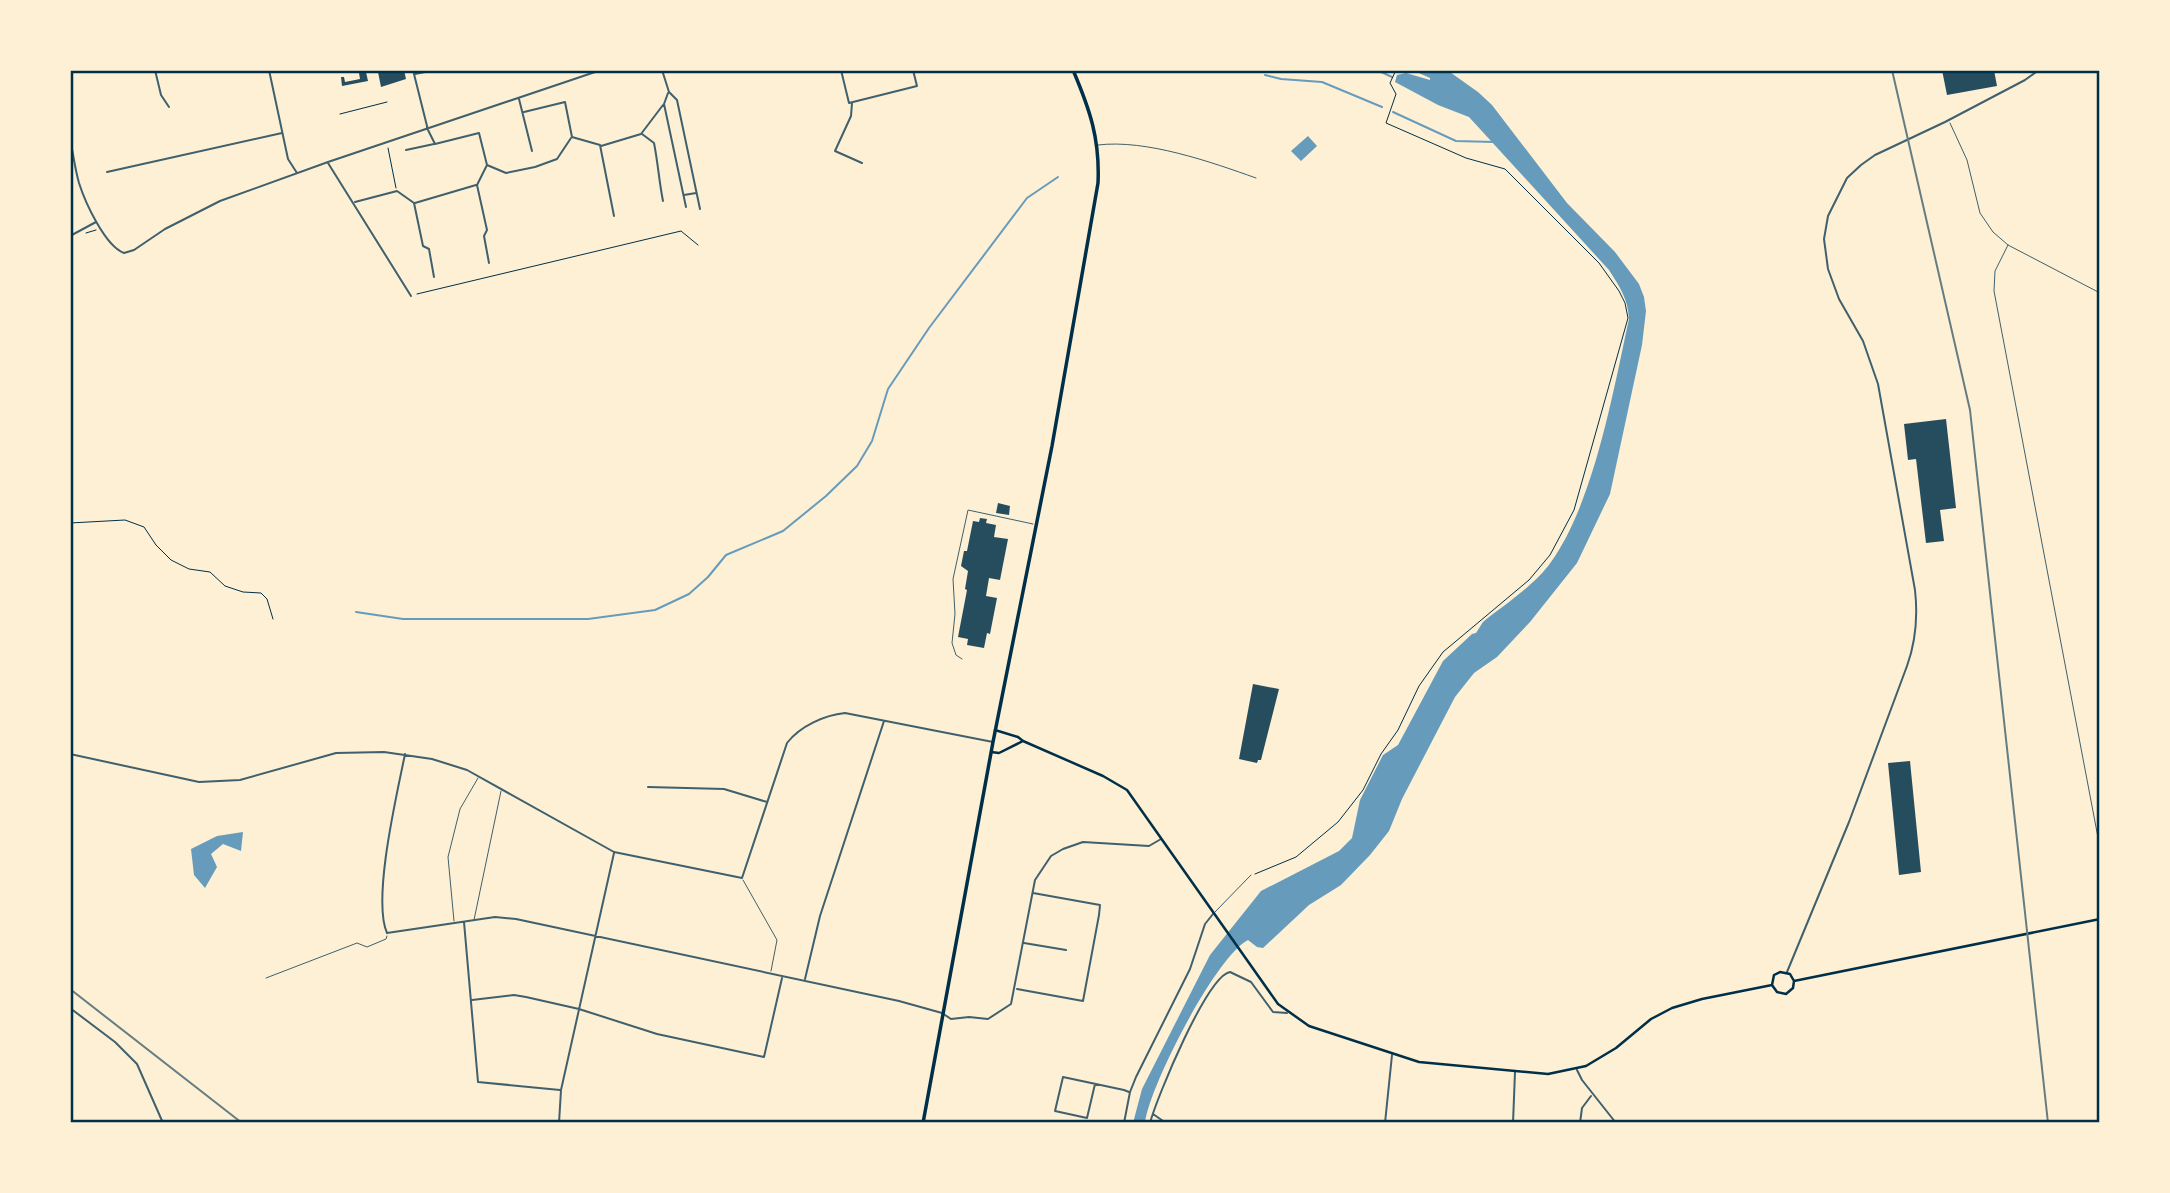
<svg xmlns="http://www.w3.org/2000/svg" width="2170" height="1193" viewBox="0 0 2170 1193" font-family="Raleway,sans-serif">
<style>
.water{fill:#669bbc}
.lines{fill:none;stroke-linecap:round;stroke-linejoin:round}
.stream{stroke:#669bbc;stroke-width:2}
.building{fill:#264d5e}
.path{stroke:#003049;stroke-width:1}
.service{stroke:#3f606c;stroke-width:1}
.minor{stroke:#3f606c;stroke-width:2}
.secondary{stroke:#003049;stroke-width:2.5}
.primary{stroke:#003049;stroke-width:3.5}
.rail{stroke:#657d81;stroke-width:2}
.neatline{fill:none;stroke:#003049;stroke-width:2.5}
</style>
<rect width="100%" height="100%" fill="#fdf0d5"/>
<!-- water -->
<path class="water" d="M1412 70H1447L1478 92 1492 105 1567 203 1615 252 1639 284 1644 297 1646 311 1642 345 1610 494 1577 563 1530 622 1497 657 1474 673 1455 697 1402 799 1389 831 1370 855 1341 885 1309 905 1263 948 1257 947 1248 940C1216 956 1149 1087 1145 1123H1133L1142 1089 1210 955 1261 891 1339 851 1352 838 1360 800 1383 755 1398 745 1443 661 1472 634 1476 633 1483 622C1504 605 1535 585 1551 562 1594 502 1613 392 1629 319 1628 299 1620 287 1609 270L1469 117 1438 105 1395 82 1397 75 1406 73 1430 80V78Z
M1308 136 1317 146 1301 161 1291 151Z
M243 832 241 851 223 844 211 854 217 867 205 888 194 875 191 849 217 836Z"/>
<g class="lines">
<!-- stream -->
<path class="stream" d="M1252 70 1254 71
M1377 70 1392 77
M1265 75 1281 79 1322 82 1382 107
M1393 112 1456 141 1494 142
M356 612 403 619H588L655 610 689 594 708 577 726 555 783 531 826 496 857 466 872 441 888 389 929 328 1027 198 1058 177"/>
</g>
<!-- building -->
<path class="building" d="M389 70H404L406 79 381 87 378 72Z
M1942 70H1994L1997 86 1947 95Z
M366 72 368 81 342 86 341 77H344L345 82 360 79 359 73Z
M1946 419 1956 508 1940 510 1944 541 1926 543 1916 459 1908 460 1904 424Z
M998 503 1010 506 1009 515 996 513Z
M980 518 987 519 986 523 996 525 994 537 1008 539 1000 580 989 578 986 596 997 598 990 634 987 633 984 648 967 645 968 639 958 637 967 590 965 589 968 571 961 566 964 551H967L973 521 979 522Z
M1253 684 1279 689 1261 760H1258L1257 763 1239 759Z
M1910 761 1921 872 1899 875 1888 763Z"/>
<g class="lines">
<!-- path -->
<path class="path" d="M340 114 387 102
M388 148 396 188
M86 233 96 230
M417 294 681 231 698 245
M70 523 125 520 144 527 156 545 171 560 189 569 210 572 225 586 243 592 261 593 267 599 273 619
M1255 874 1296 857 1338 822 1363 790 1381 754 1398 730 1419 686 1443 652 1529 580 1550 555 1574 510 1628 318 1625 303 1619 291 1599 263 1505 169 1466 158 1386 123 1396 94 1390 83 1396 70"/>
<!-- service -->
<path class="service" d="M1950 123 1967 160 1980 213 1993 232 2008 245 2100 293
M1098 145C1146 139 1211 162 1256 178
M2008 245 1995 271 1994 291 2100 848
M962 659 956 655 952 643 955 614 953 579 968 510 1033 524
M743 880 777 940 771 971
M1215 912 1251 875
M474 920 501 791
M454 921 448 857 460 809 478 778
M266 978 357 943 367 947 386 939 387 936"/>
<!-- minor -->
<path class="minor" d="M155 70 161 95 169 107
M269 70 288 159 297 173
M413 70 428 130 435 144 479 133 487 165 477 185 487 230 484 236 489 263
M662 70 669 92 677 100 700 209
M841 70 849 103 917 86 913 70
M415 74 435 70
M668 93 664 104 686 207
M519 99 532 151
M852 103 851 116 835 151 862 163
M524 112 565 102 572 137 600 145 614 216
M642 134 654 143C658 163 659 181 663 201
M70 138C73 153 75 169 79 183 85 202 105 246 124 253L134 250 165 229 220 201 328 162 601 70
M601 146 641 134 663 105
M406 150 434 144
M328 163 411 296
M487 165 506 173 535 167 557 159 571 138
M107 172 282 133
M684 195 696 193
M355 202 397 191 414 203 423 246 429 249 434 277
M415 203 476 185
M70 236 96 222
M70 754 199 782 240 780 336 753 384 752 432 759 467 770 614 852 742 878 787 743C800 726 825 715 845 713L993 742
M405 754C397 794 372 899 387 933L495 917 516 919 899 1001 942 1013 951 1019 969 1017 988 1019 1011 1004 1035 880 1051 856 1063 849 1083 842 1149 846 1161 839
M648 787 724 789 767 802
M464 922 478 1082 560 1090
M1024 943 1066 950
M1787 972 1849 822 1907 666C1916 641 1918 617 1915 590L1878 384 1863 341 1839 299 1828 269 1824 239 1828 216 1847 178 1861 165 1875 155 1945 122 2025 80 2039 70
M805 979 820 916 884 721
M1017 989 1083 1001 1099 915 1100 905 1033 893
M472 1000 514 995 526 997 579 1009 657 1034 764 1057 782 978
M70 1008 115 1042 137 1064 163 1123
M1577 1070 1582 1080 1616 1123
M1095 1084 1087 1118 1055 1111 1063 1077 1124 1090 1129 1092
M1153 1114 1166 1123
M559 1123 561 1090 614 853
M967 1123H973
M1124 1123 1130 1092 1136 1077 1190 969 1205 924 1213 914
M1150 1123C1157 1097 1207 976 1230 972L1251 982 1273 1012 1287 1013
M1385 1123 1392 1055
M1513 1123 1515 1072
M1580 1123 1582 1108 1591 1096"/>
<!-- secondary -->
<path class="secondary" d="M995 730 1018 737 1023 741 1103 776 1127 790 1278 1004 1309 1026 1419 1062 1548 1074 1586 1066 1616 1048 1651 1019 1672 1008 1702 999 1772 985
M991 752 999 753 1023 741
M1794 981 2100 919
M1772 985 1774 975 1780 972 1790 974 1794 981
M1772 985 1777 992 1786 994 1793 988 1794 981"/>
<!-- primary -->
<path class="primary" d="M923 1123 993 742 1052 446 1098 183C1100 139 1090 110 1073 70"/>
<!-- rail -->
<path class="rail" d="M1892 70 1970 410 2048 1123
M70 989 242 1123"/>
</g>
<!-- border -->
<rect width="2170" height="1193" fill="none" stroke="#fdf0d5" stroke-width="144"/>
<rect x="72" y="72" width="2026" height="1049" class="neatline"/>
</svg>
